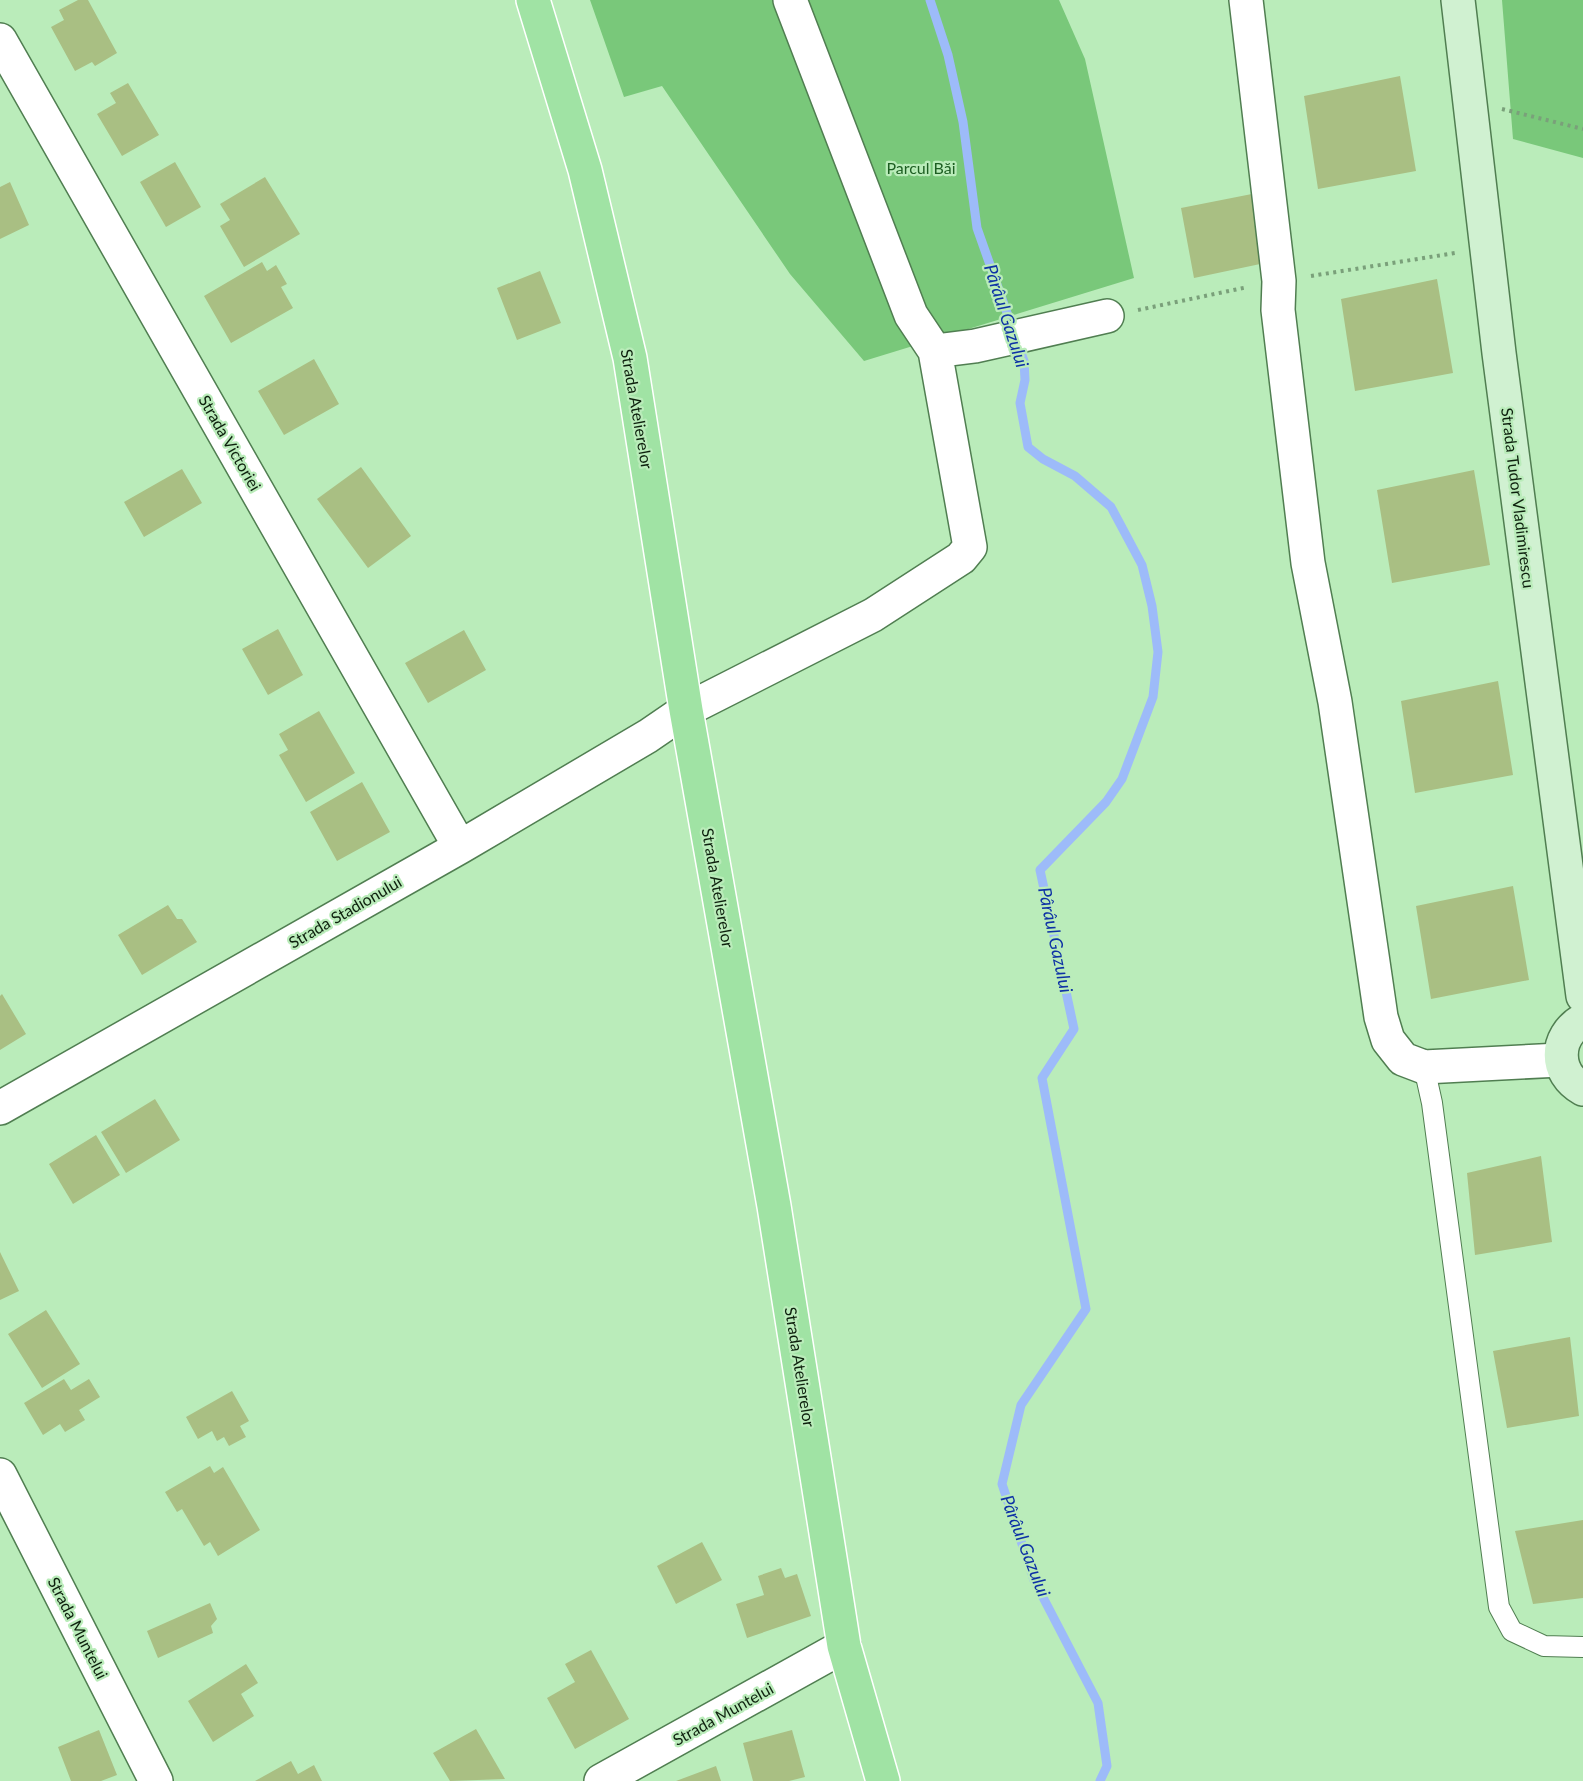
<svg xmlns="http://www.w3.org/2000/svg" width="1583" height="1781" viewBox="0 0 1583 1781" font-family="Lato,sans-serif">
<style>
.green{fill:#79c87a}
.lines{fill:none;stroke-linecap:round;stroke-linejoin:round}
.stream{stroke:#9dbbf9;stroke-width:9}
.building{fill:#a9bf83}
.lane-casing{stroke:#507e51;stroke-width:22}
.street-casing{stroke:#507e51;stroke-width:36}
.secondary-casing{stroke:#507e51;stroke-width:36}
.primary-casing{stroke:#fff;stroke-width:36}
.path{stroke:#7aa07a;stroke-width:4;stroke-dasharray:3 4.5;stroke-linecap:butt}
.lane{stroke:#fff;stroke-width:20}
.street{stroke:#fff;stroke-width:33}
.secondary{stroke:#d0f1d1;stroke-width:33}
.primary{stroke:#a0e3a4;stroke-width:33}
.labels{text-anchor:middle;stroke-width:4.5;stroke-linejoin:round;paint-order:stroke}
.park-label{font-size:16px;fill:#1d5e22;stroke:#baecba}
.street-label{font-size:16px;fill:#0d200d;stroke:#baecba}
.water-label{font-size:18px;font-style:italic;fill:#0e32a5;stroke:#baecba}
</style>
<rect width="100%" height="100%" fill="#baecba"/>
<!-- green -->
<path class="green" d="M590 0H1059L1085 59 1134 278 864 361 790 274 662 86 624 97Z
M1502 0H1583V158L1513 139Z"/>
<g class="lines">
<!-- stream -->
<path class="stream" d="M930 0 948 55 963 122 977 228 1024 361 1025 380 1020 403 1028 447 1043 459 1075 476 1111 507 1142 565 1152 606 1158 652 1153 697 1122 779 1106 802 1040 870 1074 1029 1042 1078 1086 1309 1021 1405 1002 1484 1034 1580 1098 1703 1107 1766 1100 1781"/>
</g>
<!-- building -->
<path class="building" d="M78 0H88L117 53 95 66 92 62 75 71 51 27 64 20 59 10Z
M1400 76 1416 171 1318 189 1304 96Z
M128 83 159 135 122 156 97 114 116 103 110 93Z
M175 162 201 207 166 227 140 182Z
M265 177 300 234 244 267 220 226 230 220 220 204Z
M10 182 29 225 0 239V187Z
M1262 192 1274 261 1194 278 1181 208Z
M262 262 267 271 276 265 287 284 281 287 293 308 231 343 204 296Z
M540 271 561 323 517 340 497 288Z
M1437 279 1453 373 1355 391 1341 299Z
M314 359 339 404 284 435 258 391Z
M361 467 411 536 368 568 317 499Z
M182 469 202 503 144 537 124 502Z
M1474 470 1490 565 1392 583 1377 490Z
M278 629 303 675 268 695 242 649Z
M464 630 486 670 428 703 405 663Z
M1498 681 1513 775 1415 793 1401 701Z
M319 711 355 773 306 802 279 755 288 750 279 734Z
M362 782 390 832 337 861 310 812Z
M1513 886 1529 980 1431 999 1416 906Z
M168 905 177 919H182L197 942 142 975 118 935Z
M2 994 26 1034 0 1050V996Z
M155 1099 180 1140 126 1173 101 1132Z
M96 1135 120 1175 73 1204 49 1164Z
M1541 1156 1552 1242 1475 1255 1467 1173Z
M0 1252 19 1291 0 1300Z
M46 1310 80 1364 42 1388 8 1334Z
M1570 1337 1579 1416 1507 1428 1493 1351Z
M64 1379 71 1390 89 1379 100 1397 79 1410 85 1420 65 1432 60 1424 43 1435 24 1403Z
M232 1391 249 1421 240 1426 246 1437 229 1446 224 1437 217 1441 212 1431 198 1439 186 1417Z
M210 1466 214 1473 223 1467 260 1530 218 1556 210 1542 204 1546 182 1509 177 1512 165 1492Z
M1583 1520V1598L1533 1604 1515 1531Z
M702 1542 722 1580 676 1604 657 1566Z
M781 1568 785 1578 797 1574 811 1616 747 1638 736 1604 764 1595 758 1576Z
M210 1603 217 1619 211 1626 213 1633 158 1658 147 1631Z
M591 1650 629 1719 575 1749 547 1698 575 1682 565 1664Z
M246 1664 258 1683 241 1694 254 1716 213 1742 188 1701Z
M476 1729 505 1779 450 1781 433 1753Z
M99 1730 117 1775 101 1781H71L58 1747Z
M792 1730 805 1777 789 1781H753L743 1743Z
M291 1761 298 1774 314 1765 322 1781H255Z
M716 1766 721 1781H676Z"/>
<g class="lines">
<!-- lane casing -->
<g class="lane-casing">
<path id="lane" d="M1424 1067 1432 1103 1499 1607 1512 1631 1544 1646 1583 1647"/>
</g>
<!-- street casing -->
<g class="street-casing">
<path id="street" d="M1246 0 1279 281 1278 310 1308 563 1335 702 1381 1017 1388 1040 1403 1059 1424 1067 1560 1060
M0 40 460 847
M935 351 975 346 1107 316
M0 1108 460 847 648 736 686 710 873 615 961 558 970 547 935 351 911 315 790 0
M0 1475 156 1781
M601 1781 844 1646"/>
</g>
<!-- secondary casing -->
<g class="secondary-casing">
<path id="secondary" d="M1458 0 1499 353 1583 996
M1583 1020C1554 1037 1554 1073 1583 1089"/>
</g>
<!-- primary casing -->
<g class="primary-casing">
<path id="primary" d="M533 0 585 170 630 358 686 710 774 1206 844 1646 883 1781"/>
</g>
<!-- path -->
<path class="path" d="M1502 109 1583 129
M1311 276 1455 253
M1138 310 1248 287"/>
<!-- lane -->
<use href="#lane" class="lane"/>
<!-- street -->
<use href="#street" class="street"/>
<!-- secondary -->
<use href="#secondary" class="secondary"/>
<!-- primary -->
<use href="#primary" class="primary"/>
</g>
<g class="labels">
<!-- park labels -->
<g class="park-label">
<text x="921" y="174">Parcul Băi</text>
</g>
<!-- street labels -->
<g class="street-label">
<text transform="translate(637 409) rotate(80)" y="6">Strada Atelierelor</text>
<text transform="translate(230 443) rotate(60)" y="6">Strada Victoriei</text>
<text transform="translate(1518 498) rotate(83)" y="6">Strada Tudor Vladimirescu</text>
<text transform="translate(718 888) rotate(80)" y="6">Strada Atelierelor</text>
<text transform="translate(345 912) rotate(-30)" y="6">Strada Stadionului</text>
<text transform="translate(800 1367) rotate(81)" y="6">Strada Atelierelor</text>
<text transform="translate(78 1628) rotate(63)" y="6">Strada Muntelui</text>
<text transform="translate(723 1714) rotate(-29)" y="6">Strada Muntelui</text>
</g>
<!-- water labels -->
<g class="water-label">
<text transform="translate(1006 316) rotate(72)" y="6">Pârâul Gazului</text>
<text transform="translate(1055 940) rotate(78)" y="6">Pârâul Gazului</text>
<text transform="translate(1025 1546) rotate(69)" y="6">Pârâul Gazului</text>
</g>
</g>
</svg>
